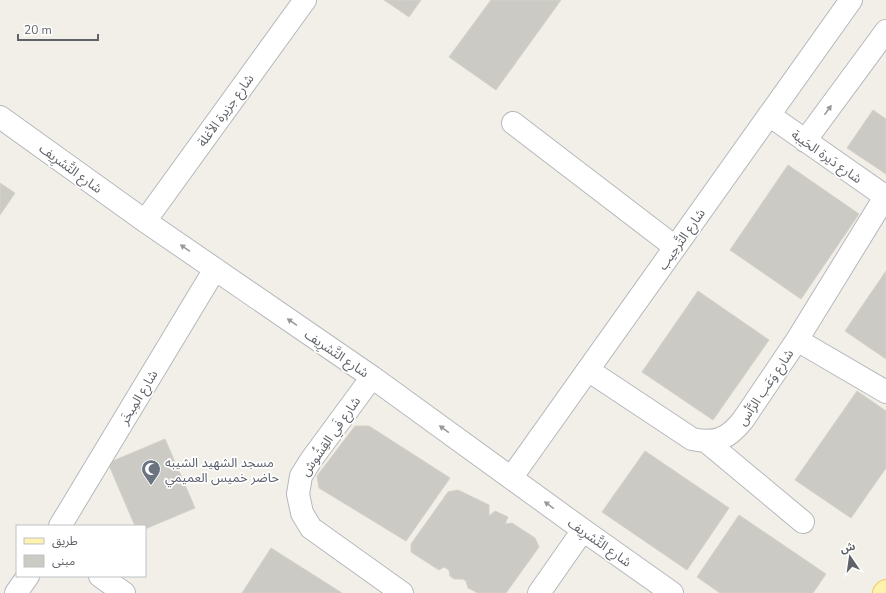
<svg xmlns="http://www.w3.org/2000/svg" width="886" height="593" viewBox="0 0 886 593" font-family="'Nunito Sans','Noto Sans Arabic',sans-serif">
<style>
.building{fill:#cccac5;stroke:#d6d1c6}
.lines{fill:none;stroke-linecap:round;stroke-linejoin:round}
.minor-casing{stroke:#b5b8bc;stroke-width:24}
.major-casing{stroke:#f2c960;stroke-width:24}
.minor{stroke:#fff;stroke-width:22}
.major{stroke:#fff2af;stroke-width:22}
.oneway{fill:#979a9d}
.labels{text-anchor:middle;stroke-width:3.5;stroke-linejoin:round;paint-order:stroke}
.street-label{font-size:13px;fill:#5f6368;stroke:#fff}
.worship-label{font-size:13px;fill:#5b616d;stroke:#fff;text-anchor:start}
</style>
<rect width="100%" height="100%" fill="#f1efe8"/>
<!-- building -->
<path class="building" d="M384 0H421L409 17Z
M491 0H561L496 90 449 57Z
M873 110 886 119V174L847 148Z
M788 165 859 214 801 299 730 250Z
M0 183 15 193 0 215Z
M886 271V359L845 331Z
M698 291 769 340 713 420 642 372Z
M857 391 886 411V468L851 518 795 480Z
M355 426H369L450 478 406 541 319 488 317 476Z
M165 439 195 508 145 529V526H135L108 463Z
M645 451 729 508 687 570 602 512Z
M458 490 489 505V516L495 511 508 517 505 524 512 523 535 538 539 547 506 593H478L468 588 466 581 463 579H454L450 576 449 570 444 567 439 570 411 552V544L448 492Z
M739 515 826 574 813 593H720L697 577Z
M271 548 342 593H242Z"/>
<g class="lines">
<!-- minor casing -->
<g class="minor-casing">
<path id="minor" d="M769 115 886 197
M0 117 145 221 372 377 583 530 672 593
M513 123 675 247
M805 141 886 31
M145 221 305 0
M797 340 886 392
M588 370 692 439C716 444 728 439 743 420L797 340 885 197
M372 377 311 460 301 476 298 494 302 513 311 528 402 593
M707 442 803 522
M511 478 851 0
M60 526 215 269
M100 576 124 593
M16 593 28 576
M539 593 583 530"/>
</g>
<!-- major casing -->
<g class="major-casing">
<path id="major" d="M884 593 886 591"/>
</g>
<!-- minor -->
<use href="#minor" class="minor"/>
<!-- major -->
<use href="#major" class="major"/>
</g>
<!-- one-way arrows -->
<defs><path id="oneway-solid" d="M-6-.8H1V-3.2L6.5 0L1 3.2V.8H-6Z"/></defs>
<g class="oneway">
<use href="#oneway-solid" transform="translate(828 110) rotate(-54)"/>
<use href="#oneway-solid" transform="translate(185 248) rotate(-145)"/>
<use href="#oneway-solid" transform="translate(292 322) rotate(-146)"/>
<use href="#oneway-solid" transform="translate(444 429) rotate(-144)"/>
<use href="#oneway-solid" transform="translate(549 505) rotate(-144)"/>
</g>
<!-- icons -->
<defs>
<g id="mosque-pin" transform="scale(1)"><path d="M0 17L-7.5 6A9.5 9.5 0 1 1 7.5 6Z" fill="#6b7280" stroke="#fff"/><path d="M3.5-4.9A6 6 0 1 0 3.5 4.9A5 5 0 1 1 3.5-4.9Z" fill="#fff"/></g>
</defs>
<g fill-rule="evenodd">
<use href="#mosque-pin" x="151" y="469"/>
</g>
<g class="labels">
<!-- street labels -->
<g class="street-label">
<text transform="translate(225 110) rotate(-54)" y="5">شارع جزيرة الأغلة</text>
<text transform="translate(827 156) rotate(35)" y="5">شارع دَيرة الحَيبة</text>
<text transform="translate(71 168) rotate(36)" y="5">شارع التَّشرِيف</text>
<text transform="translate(681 239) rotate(-55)" y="5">شارع التَّرحِيب</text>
<text transform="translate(337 353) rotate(34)" y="5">شارع التَّشرِيف</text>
<text transform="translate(765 387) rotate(-56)" y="5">شارع وَعَب الرَّأس</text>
<text transform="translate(138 397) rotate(-59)" y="5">شارع المِبخَر</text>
<text transform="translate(330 436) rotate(-55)" y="5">شارع فَي القِشُوش</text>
<text transform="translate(600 542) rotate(35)" y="5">شارع التَّشرِيف</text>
</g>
<!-- worship labels -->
<g class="worship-label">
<text x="165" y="467">مسجد الشهيد الشيبه<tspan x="165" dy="15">حاضر خميس العميمي</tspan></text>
</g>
</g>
<!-- legend -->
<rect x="16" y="525" width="130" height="52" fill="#ffffff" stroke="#bfc1c3"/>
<rect x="24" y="538" width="20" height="6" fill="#fff2af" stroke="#bfc1c3"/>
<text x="52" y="545" font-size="12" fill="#5f6368">طريق</text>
<rect x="24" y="555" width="20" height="12" fill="#cccac5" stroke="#bfc1c3"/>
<text x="52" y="565" font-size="12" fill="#5f6368">مبنى</text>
<!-- north arrow -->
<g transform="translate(850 557) rotate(347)" stroke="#ffffff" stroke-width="3" paint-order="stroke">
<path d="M0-3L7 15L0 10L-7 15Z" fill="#5f6368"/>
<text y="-6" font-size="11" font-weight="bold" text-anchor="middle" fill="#5f6368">ش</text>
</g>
<!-- scale -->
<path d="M18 34v6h80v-6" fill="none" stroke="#5f6368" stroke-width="2"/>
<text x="24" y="34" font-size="12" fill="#5f6368" stroke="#ffffff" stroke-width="3" paint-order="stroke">20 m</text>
</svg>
